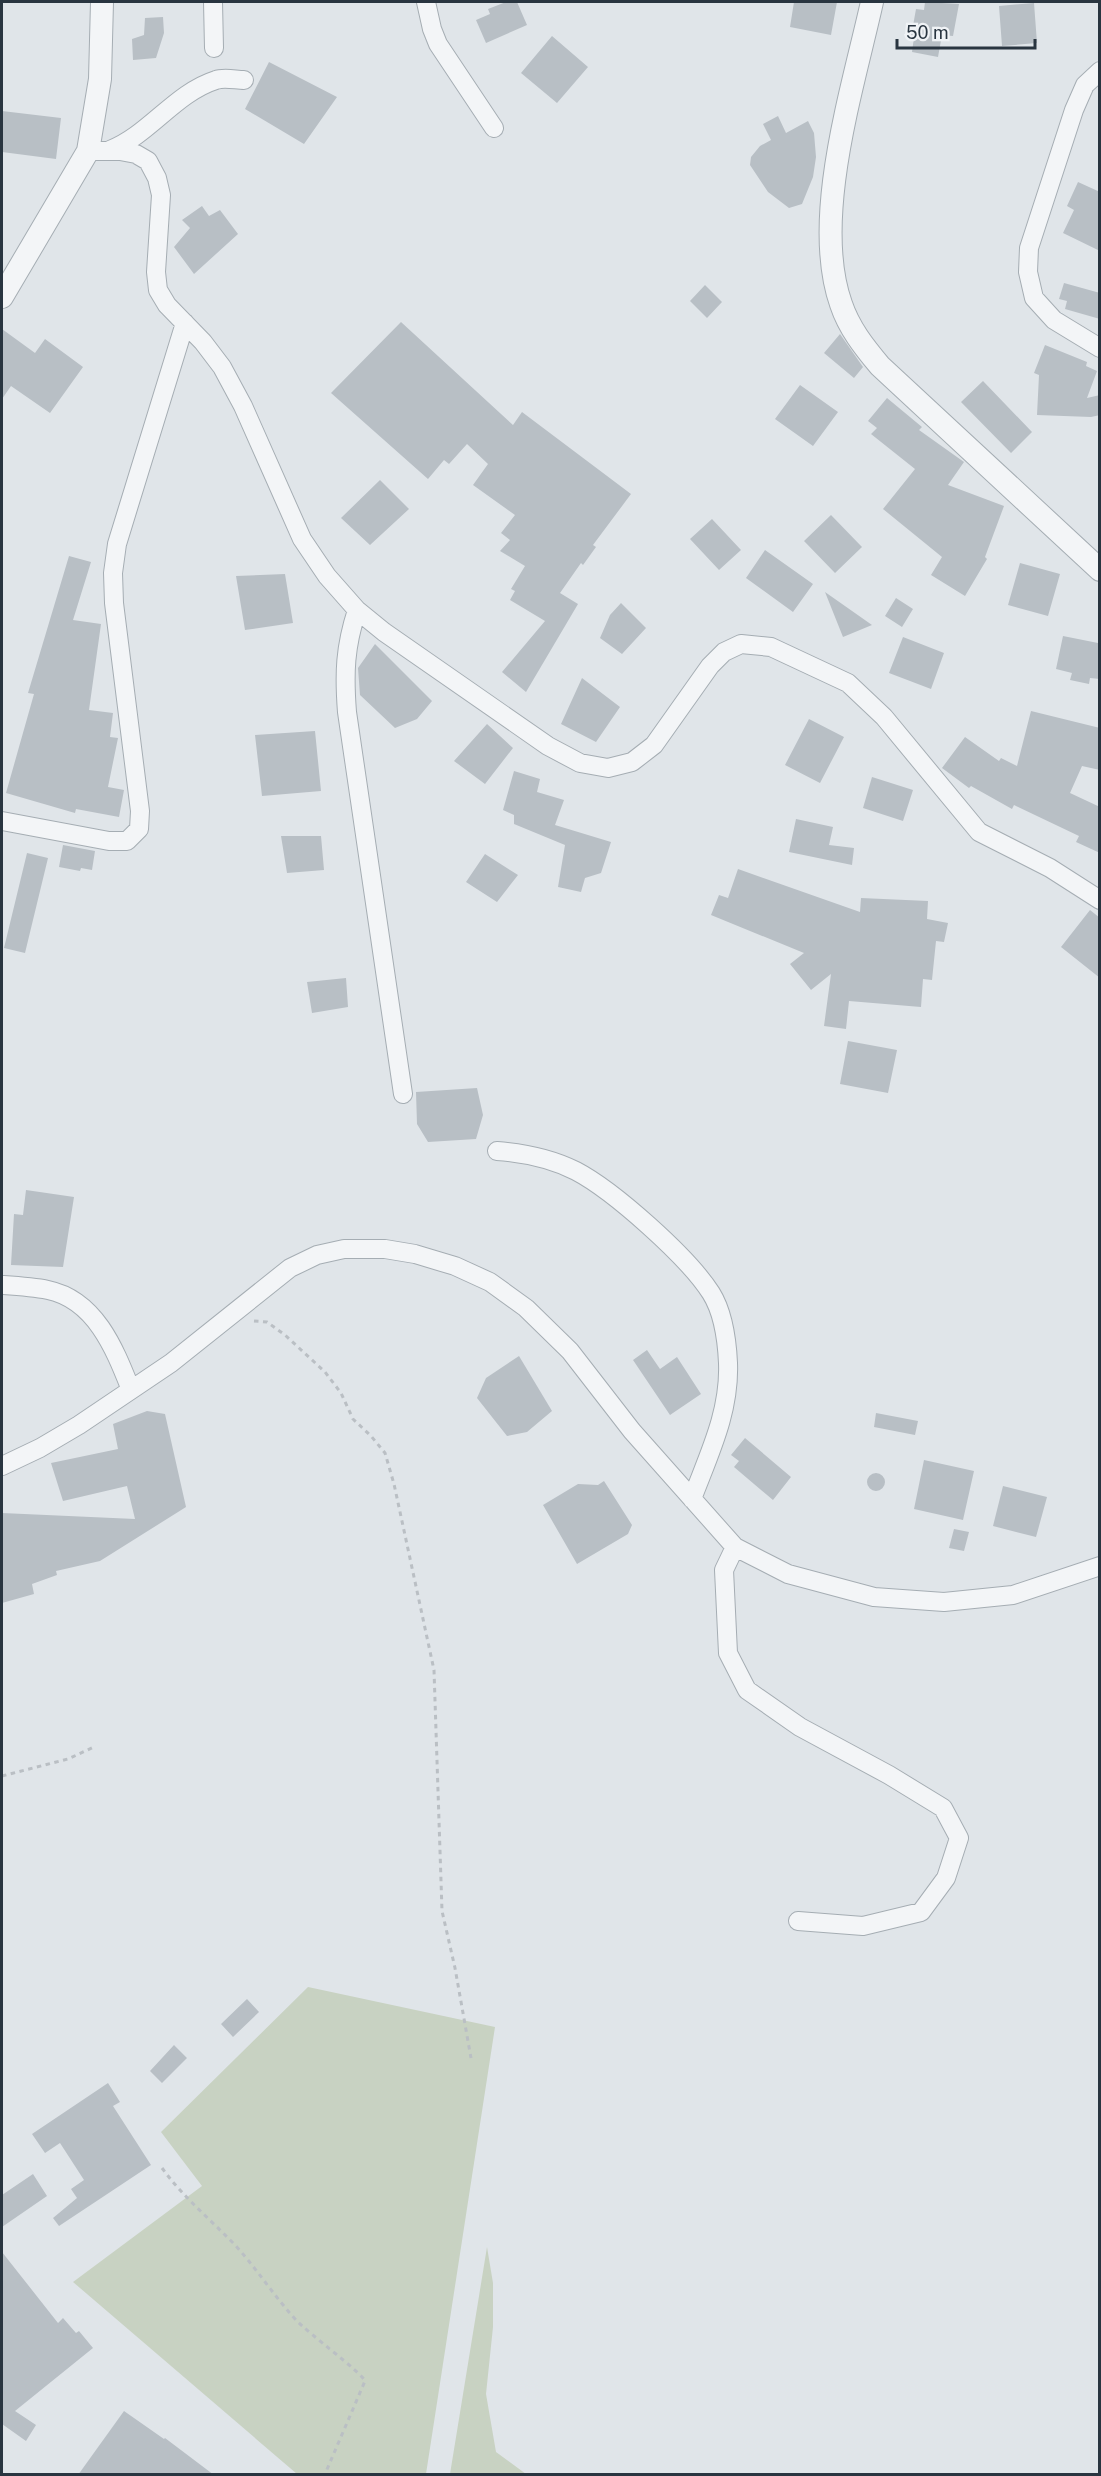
<svg xmlns="http://www.w3.org/2000/svg" width="1101" height="2476" viewBox="0 0 1101 2476" font-family="'Public Sans',sans-serif">
<style>
.green{fill:#c8d2c2}
.building{fill:#b8bfc5}
.lines{fill:none;stroke-linecap:round;stroke-linejoin:round}
.minor-casing{stroke:#a5adb3;stroke-width:20}
.tertiary-casing{stroke:#a5adb3;stroke-width:24}
.path{stroke:#babfc4;stroke-width:3;stroke-dasharray:4.5 4.5;stroke-linecap:butt}
.minor{stroke:#f3f5f7;stroke-width:18}
.tertiary{stroke:#f3f5f7;stroke-width:22}
</style>
<rect width="100%" height="100%" fill="#e0e5e9"/>
<!-- green -->
<path class="green" d="M308 1987 495 2027 426 2474H297L73 2282 202 2186 161 2132Z
M487 2247 493 2283V2327L486 2394 496 2452 526 2474H450Z"/>
<!-- building -->
<path class="building" d="M506 2H517L527 25 486 43 476 20 490 14 488 9Z
M794 2H837L831 35 790 27Z
M925 2 959 4 953 36 942 35 938 57 912 52 914 37H911L916 9 924 10Z
M1034 3 1037 43 1002 46 999 6Z
M163 17 164 33 156 58 133 60 132 39 144 35 145 18Z
M552 36 588 67 557 103 521 73Z
M269 62 337 97 304 144 245 109Z
M2 111 61 118 56 159 2 152Z
M778 116 786 133 808 121 814 133 816 157 813 177 802 204 789 208 768 192 750 165 751 157 760 146 771 140 763 124Z
M1078 182 1100 192V251L1063 233 1074 210 1067 206Z
M202 206 209 216 220 210 238 234 194 274 174 247 190 228 182 220Z
M1064 283 1100 293V319L1065 309 1067 301 1059 299Z
M705 285 722 302 707 318 690 301Z
M401 322 513 425 522 412 631 494 593 545 596 547 583 565 581 563 560 593 578 604 526 692 502 672 545 621 510 600 515 591 511 589 525 566 500 551 510 540 501 533 515 515 473 485 488 464 467 444 449 464 444 460 428 479 331 393Z
M2 329 35 353 45 339 83 367 50 413 11 386 2 399Z
M840 334 863 367 854 378 824 353Z
M1045 345 1087 362 1086 366 1097 371 1087 398 1100 395V415L1091 417 1037 415 1039 375 1034 373Z
M983 381 1032 432 1011 453 961 402Z
M800 385 838 412 813 446 775 419Z
M887 398 922 427 919 430 964 462 948 485 1004 506 985 557 987 559 965 596 931 575 942 557 883 509 915 469 871 434 877 428 868 421Z
M380 480 409 509 370 545 341 518Z
M831 515 862 547 835 573 804 541Z
M712 519 741 550 719 570 690 539Z
M765 550 813 584 793 612 746 578Z
M69 556 91 562 73 620 101 624 89 710 113 713 110 737 118 738 108 787 124 790 119 817 76 809 75 813 6 793 34 694 28 693Z
M1020 563 1060 574 1048 616 1008 605Z
M285 574 293 623 245 630 236 576Z
M825 592 872 625 843 637Z
M896 598 913 609 902 627 885 616Z
M621 603 646 628 622 654 600 638 610 615Z
M1063 636 1098 643 1100 679 1090 678 1089 684 1070 680 1072 673 1056 669Z
M903 637 944 653 931 689 889 673Z
M375 644 432 701 417 719 395 728 360 695 358 668Z
M582 678 620 707 596 742 561 724Z
M1031 711 1100 728V770L1082 766 1070 793 1100 807V853L1076 842 1079 836 1014 805 1012 809 971 786 969 788 942 768 965 737 999 761 1001 758 1017 766Z
M809 719 844 737 820 783 785 765Z
M487 724 513 748 485 784 454 761Z
M315 731 321 791 262 796 255 735Z
M514 771 540 779 537 792 564 800 555 825 611 842 601 873 585 878 581 892 558 887 565 845 514 824V815L503 810Z
M872 777 913 790 903 821 863 808Z
M796 819 833 827 829 845 854 848 852 865 789 852Z
M281 836H321L324 870 287 873Z
M63 845 95 851 92 870 81 868 80 871 59 867Z
M27 853 48 858 25 953 4 948Z
M485 854 518 875 497 902 466 882Z
M738 869 860 912 861 898 928 901 927 919 948 923 944 942 936 941 932 980 923 979 921 1007 849 1001 846 1029 824 1026 831 974 811 990 790 964 804 953 711 915 719 895 728 898Z
M1090 910 1100 918V978L1061 947Z
M346 978 348 1007 312 1013 307 982Z
M848 1041 897 1050 888 1093 840 1084Z
M477 1088 483 1115 476 1139 428 1142 417 1124 416 1092Z
M26 1190 74 1197 63 1267 11 1265 14 1214 23 1215Z
M647 1350 660 1369 677 1357 701 1394 670 1415 633 1360Z
M519 1356 552 1411 527 1432 507 1436 477 1398 486 1378Z
M147 1411 165 1414 186 1507 100 1561 56 1571 57 1575 32 1584 34 1594 2 1603V1513L135 1519 127 1486 63 1501 51 1463 118 1449 113 1424Z
M876 1413 918 1421 915 1435 874 1427Z
M745 1438 791 1477 773 1500 734 1467 739 1461 731 1455Z
M924 1460 974 1471 963 1520 914 1509Z
M867 1482a9 9 0 1 1 18 0a9 9 0 1 1-18 0Z
M604 1481 632 1525 628 1534 577 1564 543 1505 578 1484 598 1485Z
M1003 1486 1047 1497 1036 1537 993 1526Z
M954 1529 969 1532 964 1551 949 1548Z
M247 1999 259 2012 233 2037 221 2024Z
M174 2045 187 2058 162 2083 150 2071Z
M108 2083 120 2102 113 2106 151 2165 59 2226 53 2218 77 2198 71 2189 84 2180 60 2143 45 2153 32 2134Z
M33 2174 47 2196 2 2227V2195Z
M2 2252 58 2323 63 2318 76 2333 79 2331 93 2348 15 2411 36 2425 26 2441 2 2424Z
M124 2411 164 2439 165 2438 214 2475H78Z"/>
<g class="lines">
<!-- minor casing -->
<g class="minor-casing">
<path id="minor" d="M213 2 214 48
M426 2 432 29 438 44 494 128
M1100 71 1085 85 1074 110 1029 248 1028 272 1034 298 1054 320 1100 348
M110 150C149 135 175 93 216 80 224 77 236 80 244 80
M88 151H120L136 154 148 161 157 178 161 195 156 272 158 290 167 305 203 342 222 367 243 406 302 539 327 576 357 610 384 632 548 746 580 763 608 768 632 762 654 745 710 666 724 652 741 644 771 647 848 683 884 717 979 832 1050 868 1100 900
M357 610C345 647 344 673 347 712L403 1094
M2 821 109 841H127L139 829 140 811 114 603 113 573 117 544 185 323
M497 1151C524 1153 552 1159 576 1171 614 1191 688 1257 711 1293 723 1312 727 1341 728 1363 730 1412 709 1454 692 1499
M2 1285C17 1286 33 1287 48 1290 96 1300 115 1350 131 1390
M2 1466 40 1448 79 1425 171 1363 290 1268 317 1255 344 1249H385L415 1254 455 1266 490 1282 526 1308 570 1351 632 1431 735 1547 788 1574 874 1597 944 1602 1013 1595 1100 1566
M735 1547 724 1570 728 1653 747 1690 800 1727 889 1775 943 1808 959 1838 946 1878 921 1912 863 1926 798 1921"/>
</g>
<!-- tertiary casing -->
<g class="tertiary-casing">
<path id="tertiary" d="M872 2C853 88 811 219 841 304 849 328 864 347 880 366L1100 570
M2 297 88 151 100 79 102 2"/>
</g>
<!-- path -->
<path class="path" d="M254 1321 267 1322 285 1335 325 1372 341 1393 353 1419 371 1436 385 1453 394 1484 434 1670 442 1911 455 1968 471 2058
M2 1776 68 1759 96 1746
M162 2168C183 2197 210 2219 235 2245 257 2269 274 2296 296 2320 308 2333 361 2372 365 2381L325 2474"/>
<!-- minor -->
<use href="#minor" class="minor"/>
<!-- tertiary -->
<use href="#tertiary" class="tertiary"/>
</g>
<!-- border -->
<rect width="1101" height="2476" fill="none" stroke="#293540" stroke-width="6"/>
<!-- scale -->
<path d="M897 39v9h138v-9" fill="none" stroke="#293540" stroke-width="3"/>
<text x="906" y="39" font-size="18" fill="#293540" stroke="#f0f3f6" stroke-width="4.5" paint-order="stroke">50 m</text>
</svg>
